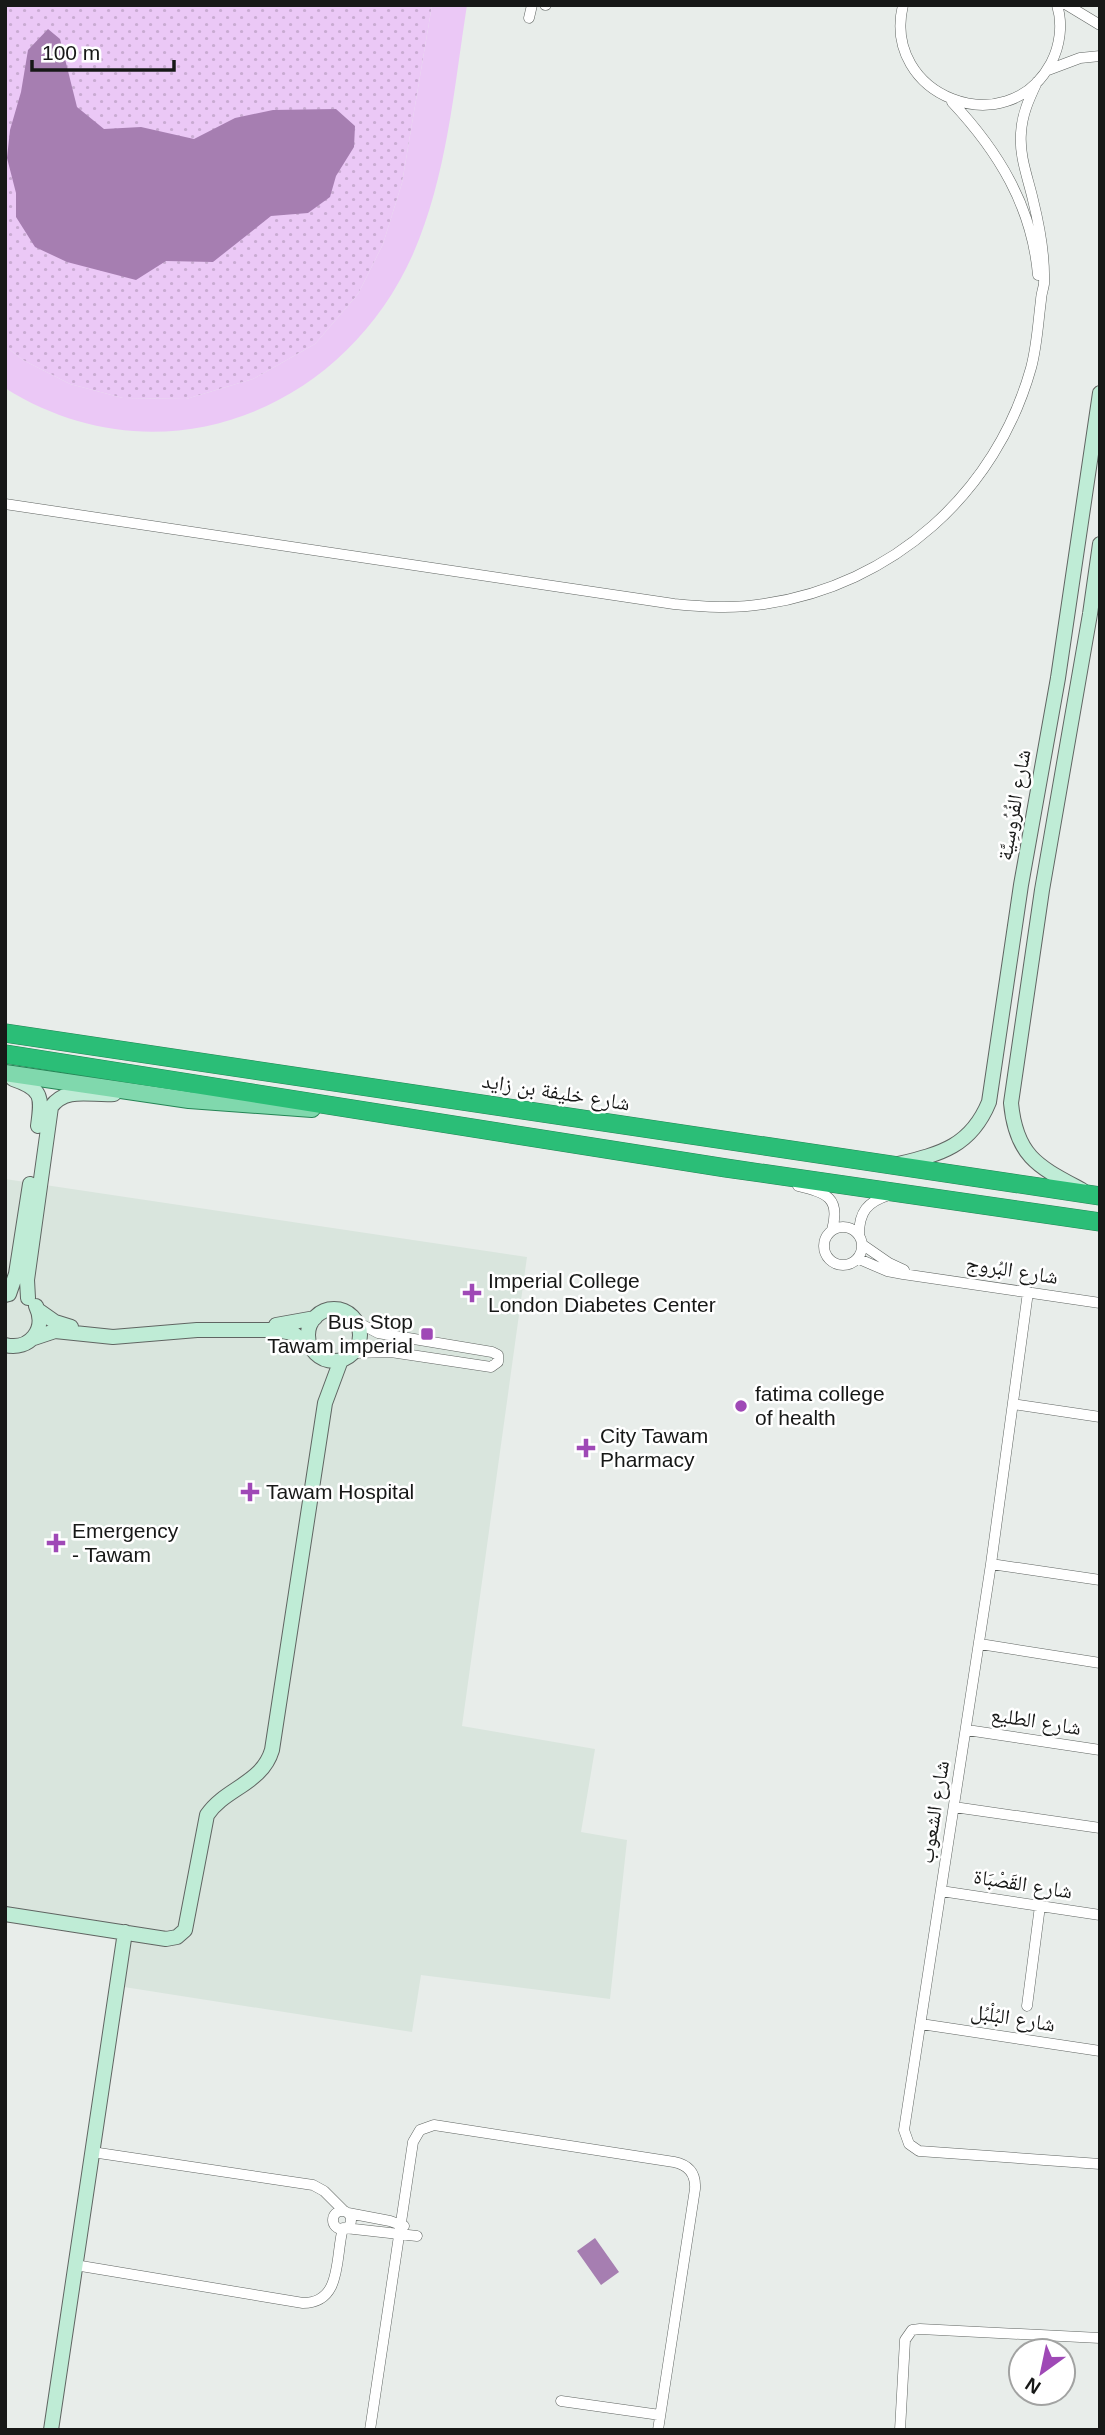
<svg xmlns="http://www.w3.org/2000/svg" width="1105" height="2435" viewBox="0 0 1105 2435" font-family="Arial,'Noto Naskh Arabic',sans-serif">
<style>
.built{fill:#d9e5dd}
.grass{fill:url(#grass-dots)}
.pitch{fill:#ebc8f6}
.water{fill:#a67eb1}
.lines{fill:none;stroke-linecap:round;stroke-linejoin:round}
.street-casing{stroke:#606562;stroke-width:11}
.secondary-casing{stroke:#606562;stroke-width:16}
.primary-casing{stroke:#248455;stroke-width:18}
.highway-casing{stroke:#248455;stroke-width:19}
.street{stroke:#fff;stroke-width:10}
.secondary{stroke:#bfecd6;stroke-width:14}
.primary{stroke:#80d8ad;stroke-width:16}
.highway{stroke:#2bbe77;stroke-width:18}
.poi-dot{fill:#9f49b6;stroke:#fff;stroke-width:2.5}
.labels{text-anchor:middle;stroke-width:5;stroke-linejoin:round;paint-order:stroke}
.street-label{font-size:21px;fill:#171817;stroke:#fff}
.poi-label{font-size:21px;fill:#171817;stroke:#fff;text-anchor:start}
</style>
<defs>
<pattern id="grass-dots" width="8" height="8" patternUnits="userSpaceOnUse" patternTransform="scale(1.75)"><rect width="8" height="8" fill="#ebc8f6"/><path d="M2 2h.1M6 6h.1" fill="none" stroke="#c9abd2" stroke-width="1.8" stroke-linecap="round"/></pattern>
</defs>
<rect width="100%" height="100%" fill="#e8edea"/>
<!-- built -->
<path class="built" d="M5 1179 527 1257 462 1726 595 1749 581 1832 627 1840 610 1999 421 1975 412 2032 124 1987 132 1933 5 1913Z"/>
<!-- grass -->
<path class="grass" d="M5 5H432L402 183 383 244 358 294 315 344 253 379 186 399 123 398 70 384 23 360 5 346Z"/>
<!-- pitch -->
<path class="pitch" d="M432 5H467C454 88 447 177 413 254 342 414 157 484 5 388V346L23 360 70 384 123 398 186 399 253 379 315 344 358 294 383 244 402 183Z"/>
<!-- water -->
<path class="water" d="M48 29 60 39 77 107 104 129 141 127 194 139 235 118 273 110 336 109 355 126 354 147 336 176 330 197 308 213 271 216 213 262 166 261 136 280 67 262 35 247 16 217V193L7 158 10 130 21 92 28 50Z
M595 2238 619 2272 601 2285 577 2251Z"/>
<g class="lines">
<!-- street casing -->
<g class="street-casing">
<path id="street" d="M545 5H546
M903 5C881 96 1007 145 1051 63 1060 46 1063 24 1057 5
M1067 5 1100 25
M529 18 532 5
M1048 70 1080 58 1100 56
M952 102C998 151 1032 206 1038 275
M5 504 674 604C704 607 734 609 764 604 893 585 996 493 1031 368 1037 346 1038 323 1041 300 1041 295 1043 290 1044 284 1045 256 1040 228 1033 200 1028 178 1019 156 1021 133 1022 114 1029 99 1037 82
M798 1186C826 1193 841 1197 832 1230
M824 1246a19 19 0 1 1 38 0a19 19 0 1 1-38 0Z
M859 1235C859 1212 867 1202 889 1195
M863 1245 889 1263 904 1270
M859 1259 887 1271 903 1274 1100 1303
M1028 1292 991 1564 904 2130 909 2144 919 2151 1100 2164
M353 1353 391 1352 491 1367 498 1362V1355L492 1352 378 1333 357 1322
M1013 1404 1100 1417
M991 1564 1100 1580
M980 1644 1100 1663
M967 1730 1100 1750
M954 1807 1100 1828
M941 1891 1100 1915
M1027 2006 1040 1906
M921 2024 1100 2051
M92 2152 313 2185 324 2191 344 2211
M333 2220a9 9 0 1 1 18 0a9 9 0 1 1-18 0Z
M348 2213 390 2221 404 2226
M345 2228 417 2236
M75 2265 303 2303C343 2303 335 2256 343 2228
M561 2401 660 2415
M370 2430 413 2142 420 2130 434 2125 674 2162C689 2165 696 2174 695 2189L658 2430
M900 2430 905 2340 912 2330 920 2329 1100 2338"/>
</g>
<!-- secondary casing -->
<g class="secondary-casing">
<path id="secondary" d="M13 1079C43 1089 42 1097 38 1126
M898 1164C941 1154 971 1146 989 1102L1021 885 1058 678 1100 393
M1082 1190C1039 1167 1016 1157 1011 1103L1042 890 1090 614 1100 544
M5 1295 9 1294 16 1274 30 1184
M28 1298 27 1280 51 1107C66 1086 92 1096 114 1094
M308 1335a26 26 0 1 1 52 0a26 26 0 1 1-52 0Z
M38 1310 55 1322 71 1327
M276 1325 315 1318
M34 1338 55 1331 113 1337 197 1330H276L293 1333 312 1348
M5 1345C30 1351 47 1329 36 1306
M5 1914 166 1939 177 1937 185 1930 207 1815C225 1788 262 1784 272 1750L325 1403 341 1360
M51 2430 125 1932"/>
</g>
<!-- primary casing -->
<g class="primary-casing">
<path id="primary" d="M5 1073 189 1100 312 1109"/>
</g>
<!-- highway casing -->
<g class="highway-casing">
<path id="highway" d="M5 1033 1100 1196
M5 1054 726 1168 1100 1222"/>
</g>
<!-- street -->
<use href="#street" class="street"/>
<!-- secondary -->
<use href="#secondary" class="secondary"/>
<!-- primary -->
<use href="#primary" class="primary"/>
<!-- highway -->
<use href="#highway" class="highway"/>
</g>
<!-- markers -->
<g class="poi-dot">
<path d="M468.5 1282.5h7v7h7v7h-7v7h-7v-7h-7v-7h7z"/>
<rect x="420" y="1327" width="14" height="14" rx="3.5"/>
<circle cx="741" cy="1406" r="7"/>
<path d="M582.5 1437.5h7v7h7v7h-7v7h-7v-7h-7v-7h7z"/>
<path d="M246.5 1481.5h7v7h7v7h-7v7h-7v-7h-7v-7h7z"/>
<path d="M52.5 1532.5h7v7h7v7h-7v7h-7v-7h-7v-7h7z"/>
</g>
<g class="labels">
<!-- street labels -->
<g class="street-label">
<text transform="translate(1014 805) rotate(-80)" y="7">شارع الفُرُوسِيَّة</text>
<text transform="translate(556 1092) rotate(9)" y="7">شارع خليفة بن زايد</text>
<text transform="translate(1012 1270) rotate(9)" y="7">شارع البُروج</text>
<text transform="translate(1036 1721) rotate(9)" y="7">شارع الطليع</text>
<text transform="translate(934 1812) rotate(-81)" y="7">شارع الشعوب</text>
<text transform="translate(1023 1884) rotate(9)" y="7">شارع القَصْبَاة</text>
<text transform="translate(1013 2018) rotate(9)" y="7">شارع البُلْبُل</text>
</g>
<!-- poi labels -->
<g class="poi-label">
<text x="488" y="1288">Imperial College<tspan x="488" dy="24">London Diabetes Center</tspan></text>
<text x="413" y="1329" text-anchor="end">Bus Stop<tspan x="413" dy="24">Tawam imperial</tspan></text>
<text x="755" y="1401">fatima college<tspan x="755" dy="24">of health</tspan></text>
<text x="600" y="1443">City Tawam<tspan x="600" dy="24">Pharmacy</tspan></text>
<text x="266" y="1499">Tawam Hospital</text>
<text x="72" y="1538">Emergency<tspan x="72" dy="24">- Tawam</tspan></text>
</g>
</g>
<!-- border -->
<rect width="1105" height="2435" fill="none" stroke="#171817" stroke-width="14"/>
<!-- north arrow -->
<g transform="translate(1042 2372) rotate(213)"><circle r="33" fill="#ffffff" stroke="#a2a3a2" stroke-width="2"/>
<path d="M0-5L12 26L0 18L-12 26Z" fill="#9f49b6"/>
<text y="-10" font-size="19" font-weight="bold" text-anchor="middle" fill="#171817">N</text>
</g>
<!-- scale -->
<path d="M32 60v10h142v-10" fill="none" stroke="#171817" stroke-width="3.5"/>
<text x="42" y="60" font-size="21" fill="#171817" stroke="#ffffff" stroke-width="5" paint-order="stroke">100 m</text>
</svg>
